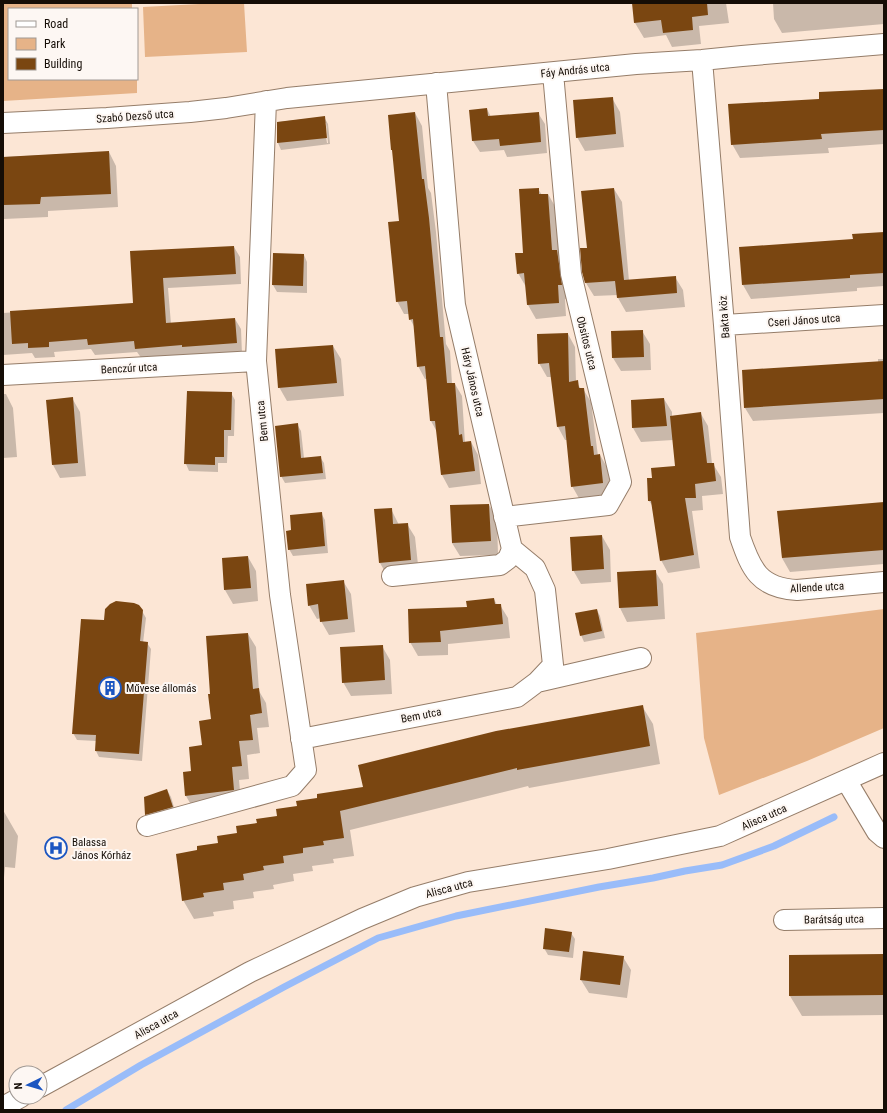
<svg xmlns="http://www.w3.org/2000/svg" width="887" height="1113" viewBox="0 0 887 1113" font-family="'Roboto Condensed',sans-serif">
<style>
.green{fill:#e6b388}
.shadow{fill:#0003;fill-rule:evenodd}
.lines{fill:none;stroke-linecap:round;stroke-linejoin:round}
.stream{stroke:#99bcf9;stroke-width:7}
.building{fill:#7a4611}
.minor-casing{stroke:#957d69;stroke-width:22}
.minor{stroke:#fff;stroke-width:20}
.labels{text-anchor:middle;stroke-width:4;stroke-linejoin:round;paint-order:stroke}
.street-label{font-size:11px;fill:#150d06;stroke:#fdf7f3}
.poi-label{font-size:11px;fill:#150d06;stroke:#fdf7f3;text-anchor:start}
</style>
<rect width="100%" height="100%" fill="#fce6d5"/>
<!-- green -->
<path class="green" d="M3 3H132V9H9V79H137V93L3 101Z
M218 3H244L247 52 145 57 143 7Z
M884 609V728L807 761 719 795 704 738 696 633Z"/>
<!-- shadow -->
<path class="shadow" d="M633 3H726L729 23 699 26 701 44 672 47 666 35 644 38 635 23Z
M773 3H884V24L782 33 774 19Z
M884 90V144L828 148 829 153 740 158 732 144 820 100Z
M612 98 620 112 624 147 585 151 577 137Z
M487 109 491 117 538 113 545 124 547 153 507 157 504 150 480 152 473 141 470 111Z
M415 113 422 126 428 188 431 193 436 232 446 344 450 351 452 384H455L462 396 465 443 471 442 478 455 481 484 449 488 442 475 437 432 431 421 427 379H425L418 366 415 328 410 319V314H404L397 301 400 222Z
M324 117 328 124 330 144 281 150 278 143V122ZM324 123H326L328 143H327Z
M109 152 116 166 118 207 48 211V217L4 219 3 157Z
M538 189 542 195 548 194 556 208 559 255 565 265 569 298 565 299 566 316 536 319 528 305 526 287 518 273 524 254Z
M614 189 622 202 629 281 675 277 683 290 685 307 626 312 618 298V295L594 296 586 283 588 249Z
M884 233V286L857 288V291L751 299 743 285 854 240Z
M234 247 240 257 241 284 168 288 171 324 235 319 241 329 242 354 142 359 137 352 95 355 91 349 54 352 55 357 35 358 32 353 3 355V313L134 304 131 252Z
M274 254 304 255 307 262V293L277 292 273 285Z
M642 331 650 344 651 370 621 371 613 358Z
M568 334 575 347 576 382 581 389H583L591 402 598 456 600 455 608 469 611 497 580 500 572 486 567 440H565L558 427 552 377H547L539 363Z
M333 346 341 359 344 396 287 401 279 387Z
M878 359H884V413L753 421 745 408 878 362Z
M188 392 231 393 235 400 234 436H228L227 463H218V472L189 471 186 464Z
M3 394H6L13 408 17 457 3 458Z
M72 398 80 412 86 476 60 478 53 465Z
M664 399 672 412V416L701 414 708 426 712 464H713L721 477 723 494 702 496 703 510 692 511 700 568 668 573 661 560 652 505 649 501 653 479 676 467 673 440 641 442 633 428 632 401Z
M297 424 301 431 304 458 320 457 324 463 326 479 285 483 281 476Z
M884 504V564L790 572 782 558 778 512Z
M489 505 497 518 498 555 460 556 452 543Z
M391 509 399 525 407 524 415 537 419 574 388 577 380 563 375 510Z
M321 513 325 520 328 553 293 556 289 549 292 531Z
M602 536 610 550 611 582 581 584 573 570Z
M248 557 256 571 258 601 233 604 225 590 223 559Z
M655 571 663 584 665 619 627 622 620 608 618 573Z
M343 581 351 594 355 632 329 635 321 621V618L317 619 309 605Z
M494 599 497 605H500L508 618 510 638 448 644V655L418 656 410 642 468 608Z
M597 610 600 616 605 638 584 642 581 635Z
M142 611 146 618 143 643H147L151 649 142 761 99 757 96 751V741L77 740 73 733 105 621Z
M248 634 256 647 259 691 266 703 269 727 257 728 260 753 247 755 249 779 239 780 241 803 194 810 186 796 184 773 193 772Z
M382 646 390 660 392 694 351 696 343 682Z
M642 706 653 724 660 764 529 788 528 786 350 830 354 856 333 859 334 863 312 866 313 871 293 874 294 881 273 885 274 889 253 892 254 898 233 901 234 909 213 912 214 916 194 919 183 900 198 851 219 844 238 833 258 824 278 817 298 807 318 799 364 788Z
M167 790 171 797 176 814 149 821 146 814Z
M3 810 18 836 15 868 5 867 3 888Z
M571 933 575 939 573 958 548 955 544 948Z
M884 955V1015L802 1016 790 996V956Z
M623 957 631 970 627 998 589 993 581 980Z"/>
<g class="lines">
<!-- stream -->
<path class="stream" d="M66 1110 141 1065 284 987 378 938 456 916 599 887 653 878 685 871 722 865 774 846 834 817"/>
</g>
<!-- building -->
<path class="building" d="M632 3H707L708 15 692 17 693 30 663 33 661 20 634 23Z
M884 89V130L821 134 822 139 731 145 728 104 819 99V92Z
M613 97 616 134 576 138 573 100Z
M487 108 488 116 539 112 541 142 500 146 499 139 472 141 469 110Z
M415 112 422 179H424L429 218 440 337H443L447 383H455L459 435 462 434 463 442 471 441 475 471 441 475 435 421H430L425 366 417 367 413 319 409 320 407 301 396 302 388 222 399 221 392 150H391L388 115Z
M325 116 327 138 277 143V122Z
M109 151 111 194 41 197 40 204 3 205V157Z
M539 188V194H548L552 250H557L562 285H558L559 303 527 305 524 273 517 274 515 253H523L519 189Z
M614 188 624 280 676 276 677 293 617 298 615 281 585 283 582 272 580 248H587L581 191Z
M884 232V273L850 275V278L742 285 739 247 853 239 852 234Z
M234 246 236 274 163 278 166 323 235 318 237 343 182 347V345L135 349 134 341 88 345 87 339 49 342V347L28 348V343L12 344 10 311 133 303 130 251Z
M273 253 304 254 303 286 272 285Z
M643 330 644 357 612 358 611 331Z
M568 333 569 382 578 380 579 388H584L591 446H593L594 455 600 454 603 483 571 487 565 426 557 427 549 363 538 364 537 334Z
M333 345 337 383 278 388 275 349Z
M884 361V399L744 408 742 370Z
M187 391 232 392 231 430H224V457H215V465L184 464Z
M73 397 78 463 52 465 46 400Z
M664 398 667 426 632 428 631 400Z
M701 412 707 463H714L716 481 695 484 696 498H685L694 555 660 561 651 501H648L647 478H652L651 468 675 466 670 416Z
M298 423 301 458 321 456 323 473 280 477 275 426Z
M884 502V550L782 558 777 511Z
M489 504 491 541 452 543 450 505Z
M392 508 393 524 408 523 411 560 379 563 374 509Z
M322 512 325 546 288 550 286 531 291 530 290 515Z
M602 535 604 569 572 571 570 537Z
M248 556 251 588 224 590 222 558Z
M656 570 658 606 619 608 617 572Z
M344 580 348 619 320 622 318 604 308 606 306 584Z
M494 598 495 604H501L503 624 440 631 441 642 409 643 408 609 467 607 466 601Z
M116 601 134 603 139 605 143 610 140 641 148 642 139 754 95 751 96 735 72 734 81 619 104 620 105 609 110 604Z
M597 609 602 631 580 636 575 613Z
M248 633 253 689 259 688 262 713 250 715 253 740 239 741 242 766 232 767 234 790 185 796 183 772 191 771 189 747 202 745 199 721 211 719 208 694H210L206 636Z
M383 645 385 680 342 683 340 647Z
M643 705 650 746 517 770V768L340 811 344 838 323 841 324 845 303 848V853L283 856 284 863 263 866 264 870 243 874 244 880 223 883 224 890 203 893 204 897 182 901 176 854 197 850V846L218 843 217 836 237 833 236 826 257 823 256 819 277 816 276 809 297 806 296 801 317 798V794L363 787 358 765 496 731Z
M167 789 173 807 145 815 144 797Z
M545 928 572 932 569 952 543 949Z
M583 951 624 956 620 985 580 980Z
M884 954V995L789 996V955Z"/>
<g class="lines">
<!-- minor casing -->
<g class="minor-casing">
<path id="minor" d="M702 60 724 325 740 537C751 569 759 588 797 590L884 582
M3 123 107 118 190 112 226 108 287 98 636 64 702 60 742 56 884 44
M724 325 884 315
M3 375 256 361
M504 517 608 505 621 482 571 274 553 73
M392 576 500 565 508 559 512 549 455 305 436 83
M537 682 641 658
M301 739 517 697 537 682 553 665 545 590 535 568 512 549
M846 780 877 832 884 838
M147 826 292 786 306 770 280 595 256 361 266 101
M784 920 884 918
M40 1087 250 972 362 919 415 897 468 882 608 859 720 836 884 763
M3 1107 21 1097"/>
</g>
<!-- minor -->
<use href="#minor" class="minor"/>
</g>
<!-- icons -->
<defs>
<g id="building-ring" transform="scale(1.15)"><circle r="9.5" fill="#fdf7f3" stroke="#1b55c1" stroke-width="1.5"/><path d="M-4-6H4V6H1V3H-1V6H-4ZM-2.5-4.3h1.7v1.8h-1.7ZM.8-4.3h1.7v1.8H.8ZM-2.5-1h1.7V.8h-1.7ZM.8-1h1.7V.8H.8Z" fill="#1b55c1"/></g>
<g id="hospital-ring" transform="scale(1.15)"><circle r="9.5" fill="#fdf7f3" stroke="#1b55c1" stroke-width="1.5"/><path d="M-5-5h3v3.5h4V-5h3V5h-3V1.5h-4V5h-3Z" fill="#1b55c1"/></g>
</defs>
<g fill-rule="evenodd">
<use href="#building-ring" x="110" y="688"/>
<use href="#hospital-ring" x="56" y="848"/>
</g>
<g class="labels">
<!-- street labels -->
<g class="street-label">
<text transform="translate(575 70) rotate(-6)" y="4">Fáy András utca</text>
<text transform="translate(135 116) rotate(-4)" y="4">Szabó Dezső utca</text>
<text transform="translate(724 317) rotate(-94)" y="4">Bakta köz</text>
<text transform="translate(804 320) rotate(-4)" y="4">Cseri János utca</text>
<text transform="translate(587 343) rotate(76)" y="4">Obsitos utca</text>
<text transform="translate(129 368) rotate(-3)" y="4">Benczúr utca</text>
<text transform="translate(473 382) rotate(77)" y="4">Háry János utca</text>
<text transform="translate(262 421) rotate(-96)" y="4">Bem utca</text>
<text transform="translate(817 587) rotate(-3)" y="4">Allende utca</text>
<text transform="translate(421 715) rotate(-11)" y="4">Bem utca</text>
<text transform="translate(764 817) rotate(-24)" y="4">Alisca utca</text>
<text transform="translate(449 888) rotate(-15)" y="4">Alisca utca</text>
<text transform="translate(834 919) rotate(-1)" y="4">Barátság utca</text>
<text transform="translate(156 1024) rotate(-29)" y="4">Alisca utca</text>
</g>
<!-- poi labels -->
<g class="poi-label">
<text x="126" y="692">Művese állomás</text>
<text x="72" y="846">Balassa<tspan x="72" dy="13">János Kórház</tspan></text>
</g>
</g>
<!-- border -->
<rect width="887" height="1113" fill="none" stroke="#150d06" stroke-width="8"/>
<!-- legend -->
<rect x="8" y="8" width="130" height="72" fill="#fdf7f3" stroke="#a09994"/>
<rect x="16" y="21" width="20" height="6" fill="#ffffff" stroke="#a09994"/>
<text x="44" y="28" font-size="12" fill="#150d06">Road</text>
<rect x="16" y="38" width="20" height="12" fill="#e6b388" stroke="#a09994"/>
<text x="44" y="48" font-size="12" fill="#150d06">Park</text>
<rect x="16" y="58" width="20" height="12" fill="#7a4611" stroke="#a09994"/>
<text x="44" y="68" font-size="12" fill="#150d06">Building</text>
<!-- north arrow -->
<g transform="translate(28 1085) rotate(265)"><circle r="19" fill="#fdf7f3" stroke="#a09994"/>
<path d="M0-3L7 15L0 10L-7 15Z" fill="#1b55c1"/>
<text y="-6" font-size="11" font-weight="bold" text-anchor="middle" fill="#150d06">N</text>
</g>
</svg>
